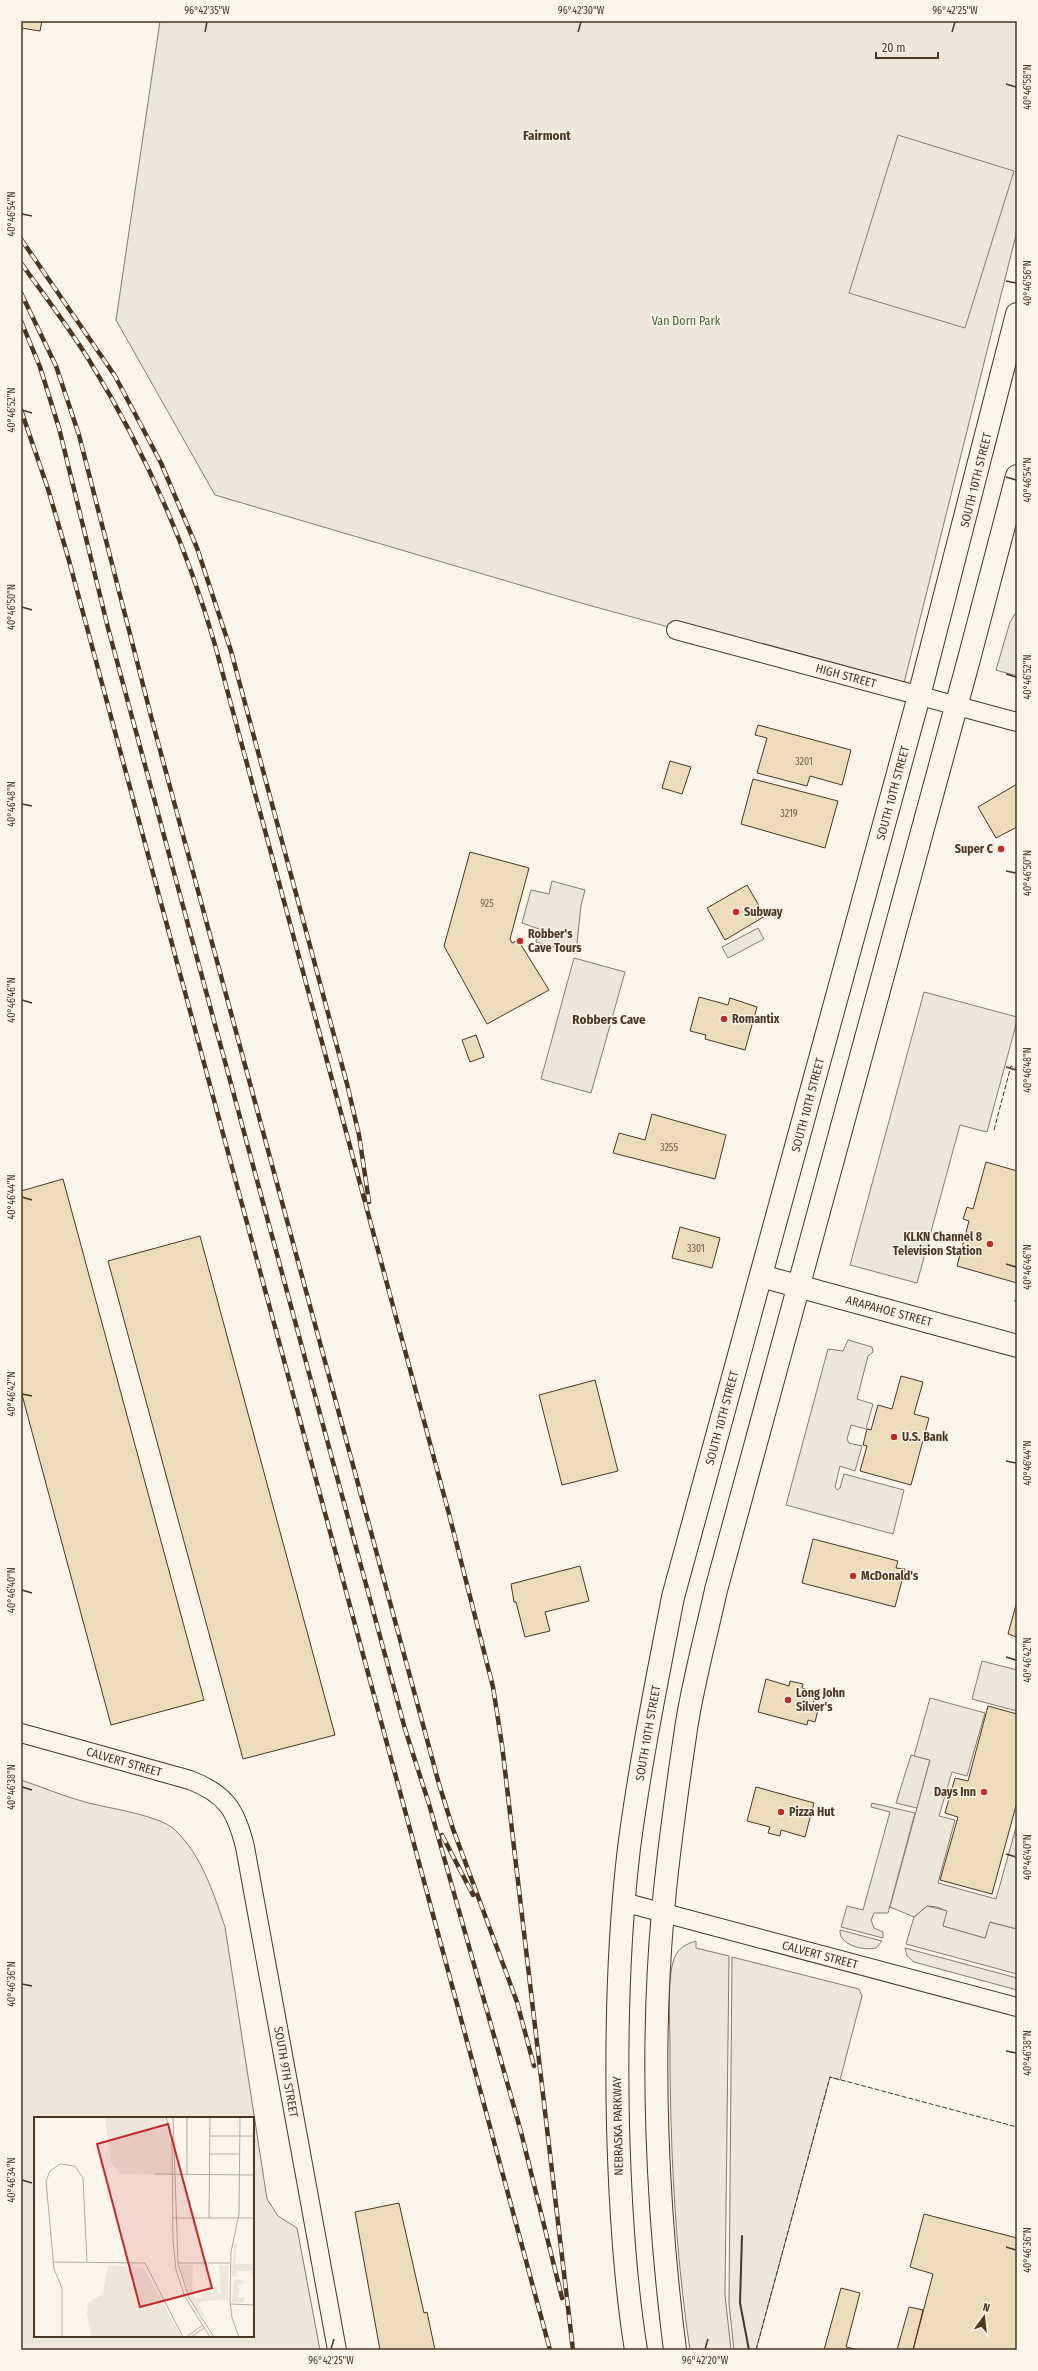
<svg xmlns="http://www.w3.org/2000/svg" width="1038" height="2371" viewBox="0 0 1038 2371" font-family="'Fira Sans Condensed',sans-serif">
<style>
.green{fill:#ede6d9;stroke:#887966;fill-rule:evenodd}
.parking{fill:#ede7d9;stroke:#887966}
.building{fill:#ecdcbc;stroke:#4a3520}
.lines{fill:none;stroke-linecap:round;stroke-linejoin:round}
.minor-casing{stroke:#4a3520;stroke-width:20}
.tertiary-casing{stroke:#4a3520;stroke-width:24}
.primary-casing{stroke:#4a3520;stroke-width:24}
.minor{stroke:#fbf6e9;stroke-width:18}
.tertiary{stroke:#fbf6e9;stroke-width:22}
.primary{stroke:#fbf6e9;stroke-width:22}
.rail-casing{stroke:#4a3520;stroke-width:4.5}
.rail{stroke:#fbf6e9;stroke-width:3;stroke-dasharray:9;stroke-linecap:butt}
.fence{stroke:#4a3520;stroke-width:1;stroke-dasharray:5 2;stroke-linecap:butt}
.wall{stroke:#4a3520;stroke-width:2}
.ticks{fill:none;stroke:#4a3520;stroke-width:1.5}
.poi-dot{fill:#c62828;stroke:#fbf6e9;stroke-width:1.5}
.labels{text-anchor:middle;stroke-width:3;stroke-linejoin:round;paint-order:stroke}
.number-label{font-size:10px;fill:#725f47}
.park-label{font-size:12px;fill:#436837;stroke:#fbf6e9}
.street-label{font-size:12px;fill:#4a3520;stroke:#fbf6e9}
.poi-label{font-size:12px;font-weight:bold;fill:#4a3520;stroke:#fbf6e9;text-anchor:start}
.neighbourhood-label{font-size:13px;font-weight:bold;fill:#4a3520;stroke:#fbf6e9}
.inset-road{fill:none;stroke:#b4a999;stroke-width:1}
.view{fill:#c62828;fill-opacity:0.15;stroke:#c62828;stroke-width:2}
.inset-edge{fill:none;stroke:#4a3520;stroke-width:2}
.neatline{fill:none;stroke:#4a3520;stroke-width:1.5}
.ticks-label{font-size:10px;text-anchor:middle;fill:#4a3520}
</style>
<rect width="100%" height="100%" fill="#fbf6e9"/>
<!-- green -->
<path class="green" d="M160 21H1017V231L902 691 581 603 215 495 116 320Z
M911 1755 930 1760 917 1808 896 1803Z
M21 1780C42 1787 63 1796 85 1802 106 1808 160 1815 175 1830 202 1856 213 1892 225 1927L267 2199 278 2216 297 2228 320 2350H21ZM35 2118H253V2336H35Z
M872 1803 915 1813 888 1913H874L871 1920 874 1928 883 1932V1938L841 1927 847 1906 863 1910 890 1812 871 1807Z
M927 1906 948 1911 943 1926 985 1938 989 1922 1017 1929V1974L906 1944 914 1917Z
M840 1930 882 1941 876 1948C863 1951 839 1945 840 1930Z
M696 1941V1948L729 1956 725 2295 731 2350H690C675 2249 670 2147 670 2044 670 2023 667 1978 674 1959 678 1948 686 1944 696 1941Z
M905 1948 1017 1978V1990L914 1962 907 1956Z
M732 1957 859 1989 862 1996 840 2080 830 2077 756 2350H734L729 2304Z"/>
<!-- parking -->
<path class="parking" d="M898 135 1014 171 965 328 849 293Z
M1017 611V676L996 670 1010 622Z
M552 881 585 890 581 905 576 953 536 942 539 929 522 923 531 890 549 894Z
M758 928 764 939 728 958 722 947Z
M574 958 625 972 591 1093 541 1079Z
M924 992 1017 1017V1021L987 1132 960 1125 917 1283 850 1265Z
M848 1340 872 1347 873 1352 868 1356 857 1399 873 1404 866 1429 851 1425 847 1439 849 1443 862 1446 855 1471 840 1466 835 1487 837 1490 840 1488 844 1474 904 1490 893 1534 786 1505 828 1349 843 1351Z
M982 1661 1017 1670V1711L972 1699Z
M930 1698 985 1713 967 1776 952 1772 939 1816 955 1820 938 1883 996 1899 1017 1824V1929L990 1922 985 1938 943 1926 947 1911 937 1907 927 1906 914 1917 890 1907 930 1760 914 1756Z"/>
<!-- building -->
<path class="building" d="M21 21H42L40 31 21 28Z
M758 725 851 750 842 785 810 776 807 786 757 773 767 738 755 735Z
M670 761 691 767 682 794 662 788Z
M753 779 838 801 825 848 741 824Z
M1017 784V827L996 838 978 807Z
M470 852 529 868 510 939 512 943 518 940 549 990 487 1024 444 946Z
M747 885 765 916 725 940 707 908Z
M699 997 728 1005 730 998 757 1007 745 1050 705 1039 706 1035 690 1031Z
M476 1035 484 1057 470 1062 462 1040Z
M652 1114 726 1135 715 1179 613 1153 619 1133 645 1140Z
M986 1162 1017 1171V1283L957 1266 969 1221 963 1219 967 1207 973 1209Z
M63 1179 204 1700 111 1725 21 1391V1191Z
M680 1227 720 1238 712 1268 672 1258Z
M200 1236 335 1735 243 1759 108 1261Z
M901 1376 923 1382 914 1414 929 1418 911 1485 860 1471 867 1446 863 1445 867 1429 871 1430 878 1405 892 1409Z
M595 1380 618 1471 562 1485 539 1395Z
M813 1539 898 1561 896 1568 905 1569 895 1607 802 1583Z
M580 1566 589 1601 545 1612 550 1631 525 1637 516 1602H514L511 1584Z
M1017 1601V1637L1008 1634Z
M766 1679 789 1686 790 1681 803 1684 802 1688 816 1692 812 1708 818 1710 815 1722 808 1720 807 1725 758 1712Z
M988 1706 1017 1714V1802L992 1894 940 1880 958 1817 945 1813 955 1778 968 1781Z
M756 1787 814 1803 805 1837 781 1830 780 1836 768 1833 770 1827 747 1821Z
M399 2203 424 2313 427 2312 435 2350H380L355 2212Z
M924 2214 1017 2238V2350H913L933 2274 910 2267Z
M841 2288 860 2293 846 2347 859 2350H824Z
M909 2307 923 2310 913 2350H897Z"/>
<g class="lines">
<!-- minor casing -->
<g class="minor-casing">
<path id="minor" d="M676 630 1017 722
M21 1733 190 1780C226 1794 236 1810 245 1847L337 2350
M623 1902 1017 2007"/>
</g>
<!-- tertiary casing -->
<g class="tertiary-casing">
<path id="tertiary" d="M761 1276 1017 1346"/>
</g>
<!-- primary casing -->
<g class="primary-casing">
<path id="primary" d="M636 2350C624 2276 620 2201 618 2126 616 2033 618 1941 629 1848 640 1764 657 1680 673 1597L919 696 1017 314
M675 2350C657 2209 650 2054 663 1912 668 1851 677 1790 686 1729 693 1682 706 1636 716 1590L969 659 1017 476"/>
</g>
<!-- minor -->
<use href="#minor" class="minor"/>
<!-- tertiary -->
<use href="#tertiary" class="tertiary"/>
<!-- primary -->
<use href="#primary" class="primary"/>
<!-- rail casing -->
<g class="rail-casing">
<path id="rail" d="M21 239 115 376 161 463 197 548 231 651 347 1084 359 1135 369 1202
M21 263C44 295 68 326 89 360 144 449 186 544 215 645L449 1514 493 1687 502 1745 573 2350
M21 293 56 366 79 435 153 724 439 1784 453 1829 517 2002 534 2066
M21 321 40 367 59 428 108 628 405 1729 429 1804 521 2132 562 2298
M21 410 48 489 68 557 550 2350
M442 1835 473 1895"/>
</g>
<!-- rail -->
<use href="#rail" class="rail"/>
<!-- fence -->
<path class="fence" d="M994 1130 1011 1066 1017 1068
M1014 1301H1017
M756 2350 830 2077 1017 2127"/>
<!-- wall -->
<path class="wall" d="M742 2236 740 2303 749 2350"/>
</g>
<!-- ticks -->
<path class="ticks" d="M205 32 207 22M578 32 581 22M952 32 955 22M1006 84 1016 87M22 214 32 216M1006 281 1016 283M22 410 32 413M1006 477 1016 480M22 607 32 610M1006 674 1016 677M22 804 32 806M1006 871 1016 873M22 1000 32 1003M1006 1067 1016 1070M22 1197 32 1200M1006 1264 1016 1267M22 1394 32 1396M1006 1461 1016 1463M22 1590 32 1593M1006 1657 1016 1660M22 1787 32 1790M1006 1854 1016 1857M22 1984 32 1986M1006 2051 1016 2053M22 2180 32 2183M1006 2247 1016 2250M331 2349 334 2339M705 2349 708 2339"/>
<!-- markers -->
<g class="poi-dot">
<circle cx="1001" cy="849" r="4"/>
<circle cx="736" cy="912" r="4"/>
<circle cx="520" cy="941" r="4"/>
<circle cx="724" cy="1019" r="4"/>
<circle cx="990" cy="1244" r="4"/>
<circle cx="894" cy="1437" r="4"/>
<circle cx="853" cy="1576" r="4"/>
<circle cx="788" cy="1700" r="4"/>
<circle cx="984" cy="1792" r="4"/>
<circle cx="781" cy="1812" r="4"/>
</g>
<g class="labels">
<!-- number labels -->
<g class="number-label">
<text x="804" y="765">3201</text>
<text x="789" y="817">3219</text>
<text x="487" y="907">925</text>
<text x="669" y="1151">3255</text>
<text x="696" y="1252">3301</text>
</g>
<!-- park labels -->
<g class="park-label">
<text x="686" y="325">Van Dorn Park</text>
</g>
<!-- street labels -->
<g class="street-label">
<text transform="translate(976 480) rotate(-76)" y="4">SOUTH 10TH STREET</text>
<text transform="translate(846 676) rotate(15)" y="4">HIGH STREET</text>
<text transform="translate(893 793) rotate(-75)" y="4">SOUTH 10TH STREET</text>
<text transform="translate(808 1105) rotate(-75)" y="4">SOUTH 10TH STREET</text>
<text transform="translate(889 1311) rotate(15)" y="4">ARAPAHOE STREET</text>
<text transform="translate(722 1418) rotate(-75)" y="4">SOUTH 10TH STREET</text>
<text transform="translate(648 1733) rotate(-80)" y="4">SOUTH 10TH STREET</text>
<text transform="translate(124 1762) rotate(16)" y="4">CALVERT STREET</text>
<text transform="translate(820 1955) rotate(15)" y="4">CALVERT STREET</text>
<text transform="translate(286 2072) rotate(80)" y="4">SOUTH 9TH STREET</text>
<text transform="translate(618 2126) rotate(-91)" y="4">NEBRASKA PARKWAY</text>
</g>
<!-- poi labels -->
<g class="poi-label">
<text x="993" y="853" text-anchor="end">Super C</text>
<text x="744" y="916">Subway</text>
<text x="528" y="938">Robber's<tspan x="528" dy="14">Cave Tours</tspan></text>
<text x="732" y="1023">Romantix</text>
<text x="982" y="1241" text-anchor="end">KLKN Channel 8<tspan x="982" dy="14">Television Station</tspan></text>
<text x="902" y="1441">U.S. Bank</text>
<text x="861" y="1580">McDonald's</text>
<text x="796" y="1697">Long John<tspan x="796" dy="14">Silver's</tspan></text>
<text x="976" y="1796" text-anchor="end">Days Inn</text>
<text x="789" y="1816">Pizza Hut</text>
</g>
<!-- neighbourhood labels -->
<g class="neighbourhood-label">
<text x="547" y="140">Fairmont</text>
<text x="609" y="1024">Robbers Cave</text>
</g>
</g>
<!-- overview -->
<g transform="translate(34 2117)">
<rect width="220" height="220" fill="#fbf6e9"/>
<path d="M71 0H130L137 22 138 58 87 57 77 46ZM200 126 203 127 201 147H220V160H218L217 154H203V160L198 159ZM74 148 110 151 147 220H58L53 197 54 186 69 177ZM146 148H159L158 176 161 181H168L169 174H177L178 183V169L183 171 184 177 187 176 185 148 194 149V183L169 184 164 187 173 204 157 184ZM200 162 209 163 210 166 202 169 206 172 203 181 211 180 209 186 198 185Z" fill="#ede6d9"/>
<path class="inset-road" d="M132 0 138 23 139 124 142 153 151 180 176 220M139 0 144 146 155 181 180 220M176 19H220M176 37H206M121 57 220 58M153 57V0M139 101H220M175 101 176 0M19 145 111 146 149 220M144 146H196M196 187 220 188M28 220V171L20 152 12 64 16 54 26 47 41 49 49 61 53 145M152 220 169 208M157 220 170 211M205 220 198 201 196 184 197 135 205 97 206 0"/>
<path class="view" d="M134 7 178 171 106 190 63 27Z"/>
<rect width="220" height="220" class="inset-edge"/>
</g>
<!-- border -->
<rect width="1038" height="2371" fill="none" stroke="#fbf6e9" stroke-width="44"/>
<!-- north arrow -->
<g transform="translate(984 2317) rotate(15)" stroke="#fbf6e9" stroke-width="3" paint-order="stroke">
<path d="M0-3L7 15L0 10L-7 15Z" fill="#4a3520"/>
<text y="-6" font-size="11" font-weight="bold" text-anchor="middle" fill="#4a3520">N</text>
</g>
<!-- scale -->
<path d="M876 52v6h62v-6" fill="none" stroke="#4a3520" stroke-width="2"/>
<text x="882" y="52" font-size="12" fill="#4a3520" stroke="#fbf6e9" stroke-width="3" paint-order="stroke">20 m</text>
<rect x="22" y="22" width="994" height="2327" class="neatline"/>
<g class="ticks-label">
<text x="207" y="14">96°42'35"W</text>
<text x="581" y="14">96°42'30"W</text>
<text x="955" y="14">96°42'25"W</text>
<text transform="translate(1027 87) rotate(-90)" y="4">40°46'58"N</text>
<text transform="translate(11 214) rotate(-90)" y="4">40°46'54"N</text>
<text transform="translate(1027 283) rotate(-90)" y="4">40°46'56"N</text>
<text transform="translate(11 410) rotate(-90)" y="4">40°46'52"N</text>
<text transform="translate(1027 480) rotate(-90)" y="4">40°46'54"N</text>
<text transform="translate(11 607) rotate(-90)" y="4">40°46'50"N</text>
<text transform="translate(1027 677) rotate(-90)" y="4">40°46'52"N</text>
<text transform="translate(11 804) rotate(-90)" y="4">40°46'48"N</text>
<text transform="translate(1027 873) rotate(-90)" y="4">40°46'50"N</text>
<text transform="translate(11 1000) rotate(-90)" y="4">40°46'46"N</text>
<text transform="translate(1027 1070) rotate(-90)" y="4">40°46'48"N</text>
<text transform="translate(11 1197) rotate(-90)" y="4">40°46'44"N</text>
<text transform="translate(1027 1267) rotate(-90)" y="4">40°46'46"N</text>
<text transform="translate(11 1394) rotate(-90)" y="4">40°46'42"N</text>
<text transform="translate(1027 1463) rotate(-90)" y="4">40°46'44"N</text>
<text transform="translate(11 1590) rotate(-90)" y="4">40°46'40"N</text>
<text transform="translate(1027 1660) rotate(-90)" y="4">40°46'42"N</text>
<text transform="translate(11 1787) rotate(-90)" y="4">40°46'38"N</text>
<text transform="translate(1027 1857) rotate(-90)" y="4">40°46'40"N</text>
<text transform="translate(11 1984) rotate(-90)" y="4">40°46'36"N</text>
<text transform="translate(1027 2053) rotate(-90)" y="4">40°46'38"N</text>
<text transform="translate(11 2180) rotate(-90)" y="4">40°46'34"N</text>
<text transform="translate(1027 2250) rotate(-90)" y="4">40°46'36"N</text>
<text x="331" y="2364">96°42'25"W</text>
<text x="705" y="2364">96°42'20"W</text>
</g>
</svg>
